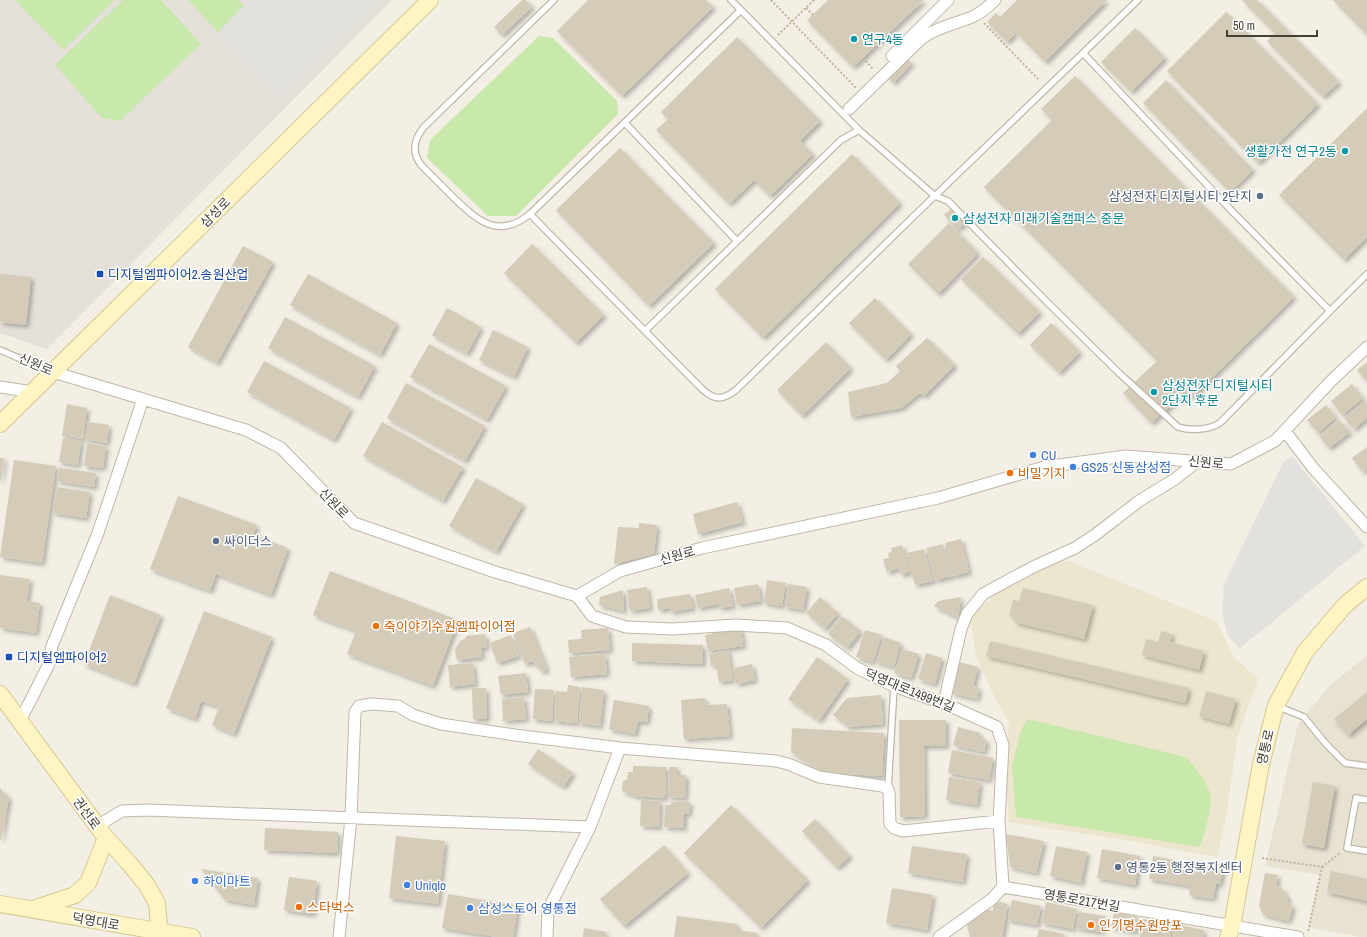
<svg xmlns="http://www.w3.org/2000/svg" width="1367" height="937" viewBox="0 0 1367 937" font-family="'Archivo Narrow','Noto Sans KR',sans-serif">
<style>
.residential{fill:#e7e2d2}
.industrial{fill:#e5e0d9}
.education{fill:#ece6ce}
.green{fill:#c8e8ac}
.parking{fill:#e3e1dd}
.building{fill:#d4ccb9;filter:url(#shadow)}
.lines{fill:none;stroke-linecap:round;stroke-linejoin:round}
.lane-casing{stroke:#beb8a7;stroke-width:8}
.street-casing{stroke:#beb8a7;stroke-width:13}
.secondary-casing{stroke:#d4c893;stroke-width:18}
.path{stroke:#c0b598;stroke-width:2;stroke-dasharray:2 2;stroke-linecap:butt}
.lane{stroke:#fff;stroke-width:5.5}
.street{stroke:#fff;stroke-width:11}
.secondary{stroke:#fff5c2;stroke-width:16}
.culture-dot{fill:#0f9aa8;stroke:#fff;stroke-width:1.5}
.service-dot{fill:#5c6f8a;stroke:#fff;stroke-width:1.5}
.transit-dot{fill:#1a4fb4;stroke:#fff;stroke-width:1.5}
.shop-dot{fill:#3f7fe0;stroke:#fff;stroke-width:1.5}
.food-dot{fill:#e8710a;stroke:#fff;stroke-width:1.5}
.labels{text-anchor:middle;stroke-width:3;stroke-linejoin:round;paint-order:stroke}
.culture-label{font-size:13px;fill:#0d838f;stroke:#fff;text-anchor:start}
.service-label{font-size:13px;fill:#4e5e75;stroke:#fff;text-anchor:start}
.street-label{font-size:13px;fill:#454034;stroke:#fff}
.transit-label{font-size:13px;fill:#164399;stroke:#fff;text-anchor:start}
.shop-label{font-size:13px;fill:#366cbe;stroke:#fff;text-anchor:start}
.food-label{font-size:13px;fill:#c56008;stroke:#fff;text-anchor:start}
</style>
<defs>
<filter id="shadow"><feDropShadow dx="3" dy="3" stdDeviation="2" flood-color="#0004"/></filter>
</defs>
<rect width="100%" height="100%" fill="#f3efe4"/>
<!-- residential -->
<path class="residential" d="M1367 656V937H1360L1308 927 1320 875 1265 866 1298 724 1330 685Z"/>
<!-- industrial -->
<path class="industrial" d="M0 0H392L47 349 0 333Z"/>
<!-- education -->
<path class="education" d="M1068 561 1216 621 1233 656 1258 679 1237 738 1227 813 1217 857 1118 839 1009 822 1005 773 1009 723 993 694 976 655 970 616 1004 588 1042 567Z"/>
<!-- green -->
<path class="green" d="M15 0H115L63 50Z
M123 0H161L201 44 120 121 102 118 55 65Z
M188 0H238L244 5 218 32Z
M539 36 553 38 617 101 618 114 516 216H488L427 158 430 140Z
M1028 719 1186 757C1196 769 1210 784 1211 800 1212 809 1203 836 1200 847L1016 817 1012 765 1022 728Z"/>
<!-- parking -->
<path class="parking" d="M241 0H381L281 99 218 36 246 6Z
M1292 456 1365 546 1239 649 1227 633 1222 611 1224 584 1284 461Z"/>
<!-- building -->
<path class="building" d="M522 0H526L532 7 502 35 494 27Z
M588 0H706L713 7 622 96 557 31Z
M828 0H924L853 67 807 20Z
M1017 0H1107L1045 62 1002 18 1015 34 1007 42 987 22 996 13 1000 17Z
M1242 0H1257L1339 82 1323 97 1267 41 1275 33Z
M1333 0H1367V35Z
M1226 12 1318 104 1258 163 1167 71Z
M1135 28 1165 58 1131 92 1101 62Z
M737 37 820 121 800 141 813 154 770 196 754 180 729 204 656 130 668 119 661 112Z
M907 59 912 63 893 83 888 78Z
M1075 76 1294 297 1192 397 1186 392 1151 423 1123 393 1157 361 984 187 1052 120 1041 109Z
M1166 80 1253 170 1230 192 1143 103Z
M1367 108V237L1344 260 1279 195Z
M620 148 714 243 649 306 556 210Z
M852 154 900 203 763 338 715 289Z
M952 208 966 222 958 229 944 215Z
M949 223 978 253 938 294 908 264Z
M532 244 604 315 576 343 504 273Z
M243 246 273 262 217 363 188 347Z
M983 257 1040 312 1018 334 961 279Z
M0 274 31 277 26 325 0 322Z
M308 274 397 323 380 355 290 305Z
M875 298 911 334 886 360 849 323Z
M447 308 481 327 467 354 432 335Z
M285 317 375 366 358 397 268 348Z
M1051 323 1080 352 1059 373 1030 345Z
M493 330 528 347 514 377 479 360Z
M927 338 955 365 924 396 920 393 901 408 851 417 848 392 887 383 900 371 896 366Z
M826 342 851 368 802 416 777 390Z
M429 344 506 386 487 420 410 377Z
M264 361 351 408 334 440 247 392Z
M1367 362V382L1357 370Z
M406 383 485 426 465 461 387 418Z
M1352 384 1363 398 1342 415 1331 401Z
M1365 401 1367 403V418L1354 429 1344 418Z
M67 404 87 408 83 439 62 436Z
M1326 405 1336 417 1318 433 1307 420Z
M1339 420 1350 432 1329 448 1319 436Z
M88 422 109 425 107 443 85 439Z
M382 422 463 467 443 501 363 456Z
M63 438 81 441 78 465 59 462Z
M87 443 106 446 103 468 84 466Z
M1367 447V469L1363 472 1352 458Z
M0 458H4L1 481H0Z
M14 460 56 466 42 563 0 557Z
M59 468 96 473 94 487 57 481Z
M476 478 523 504 496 552 449 526Z
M57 487 90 492 86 518 53 513Z
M178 496 257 525 253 535 288 548 271 595 216 574 210 591 150 569Z
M737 502 743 522 698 534 693 514Z
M639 523 657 525 654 554 614 564 618 527 639 528Z
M961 539 969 572 953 576 945 543Z
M943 544 952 576 935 580 926 548Z
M902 545 910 572 901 575 899 568 887 572 883 559 889 558 888 553 892 552 891 548Z
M924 549 933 581 915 585 906 553Z
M330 571 458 620 433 686 347 654 356 631 313 615Z
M0 575 30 579 27 601 40 603 36 633 0 628Z
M767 580 786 583 782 606 764 603Z
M758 584 761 601 737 605 734 588Z
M788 584 807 587 803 610 785 607Z
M647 587 650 608 630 611 627 590Z
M729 588 733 606 719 608V604L698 608 695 595Z
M1023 588 1093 605 1084 639 1014 622 1015 617 1009 615 1013 600 1019 601Z
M623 590 624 611 599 605 600 597Z
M690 594 693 608 671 612 670 608 658 610 657 599Z
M110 595 161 615 134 684 84 664Z
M820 597 838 613 825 629 806 613Z
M961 597 958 618 934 606 938 601Z
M204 611 272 637 234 734 212 725 219 707 201 701 195 719 166 708Z
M842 616 861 631 847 648 828 634Z
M530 627 547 670 541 672 538 665 535 666 533 661 525 664 513 633Z
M608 628 610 650 569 653 568 640 582 639 581 630Z
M741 628 743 646 708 651 705 635 712 634V632Z
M865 630 882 635 873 662 856 657Z
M1161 631 1172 634 1170 642 1204 651 1199 670 1142 655 1146 639 1158 642Z
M485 634 487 647 481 648 482 657 457 660 455 650 460 641 466 638V636Z
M511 635 519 656 497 663 490 643Z
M884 637 901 643 894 667 876 662Z
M990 641 1189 688 1185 703 986 656Z
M632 643 703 645V664L632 661Z
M902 649 919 654 911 678 894 673Z
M728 650 733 680 719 682 716 665 711 666 709 654Z
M926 653 942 658 935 684 918 679Z
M605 654 607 674 571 677 569 657Z
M817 657 848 679 819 721 788 699Z
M959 662 978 667 973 686 979 688 977 699 951 693Z
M473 663 475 684 450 687 448 665Z
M752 664 755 680 736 684 733 668Z
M526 673 528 692 501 695 498 676Z
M568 685 580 687 577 723 554 721 556 691 567 692Z
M582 687 604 690 600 726 579 723Z
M472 688H486L487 719H473Z
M535 689 554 690 552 721 533 719Z
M1206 691 1236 699 1229 724 1199 716Z
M1367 692V719L1348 735 1334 719Z
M881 695 883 724 849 727 833 715 847 698Z
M524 697 526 719 503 721 502 699Z
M705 698 706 705 727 704 730 736 684 739 681 700Z
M614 700 649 706 647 722 638 721 635 734 609 729Z
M899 720H946V746H924L925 816 900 817Z
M958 727 980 733 979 738 987 740 984 752 953 745Z
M792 728 884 733 882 776 824 773 791 752Z
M538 749 573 773 563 787 528 764Z
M952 750 993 758 989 780 948 773Z
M633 766 666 767 665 798 635 796 622 791 623 781 627 780 628 772H633Z
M669 767H677V775H686L685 798 668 797Z
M949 777 980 782 977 805 946 800Z
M1313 782 1335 786 1324 848 1302 844Z
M0 788 9 798 1 840H0Z
M641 800 660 801 659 827 640 826Z
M671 802H690L689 814 684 813V828L664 827 665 805H671Z
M731 805 808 880 761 928 684 853Z
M815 819 850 856 837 868 802 831Z
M265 828 338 832 337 853 264 850Z
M1006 834 1044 841 1036 873 1010 867Z
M396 836 445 841 438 904 389 898Z
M664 845 688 873 624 926 600 899Z
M912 846 967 854 963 882 908 873Z
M1056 846 1087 852 1081 883 1050 876Z
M1102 849 1140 856 1135 885 1097 878Z
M1153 856 1223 869 1220 884H1216L1213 899 1189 895 1191 886 1149 879Z
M201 869 258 878 254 905 225 900Z
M1331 871 1367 879V901L1327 892Z
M1265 873 1278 875 1276 886 1282 888 1288 898 1287 903 1293 905 1289 921 1264 915 1259 906Z
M289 877 317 881 313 914 284 910Z
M892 888 933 895 927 930 886 923Z
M448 894 518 906 513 937H497L442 928Z
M1012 900 1041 906 1037 925 1008 920Z
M994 902 998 903 999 902 1008 904 1002 937H970L967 925 969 920 987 909 993 911Z
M1046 902 1077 909 1073 929 1042 923Z
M1079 912 1105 916 1102 932 1076 928Z
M1114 912 1138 917 1135 932 1111 927Z
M677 916 737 924V930L757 933V937H674Z
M1143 919 1172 925 1170 937H1140Z
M1175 924 1204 930 1203 937H1172Z
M584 928 606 932 605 937H583Z
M1039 929 1064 934V937H1037Z"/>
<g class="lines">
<!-- lane casing -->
<g class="lane-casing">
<path id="lane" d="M554 0 424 127C414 139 411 153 422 166 433 177 444 188 455 199 479 222 499 239 530 214L741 10
M731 0 859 130 935 196 948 201 1047 302 1119 373 1178 427C1190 431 1209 430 1220 423L1330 311
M1083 53 1229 208 1330 311 1367 274
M625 123 737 241
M530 214 702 389C715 401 723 400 736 390L914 216 1138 0
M645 331 841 140 859 130
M0 350 51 372
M1277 706 1304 717 1326 744 1345 763 1367 766
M888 789 894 686
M1367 800 1356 798 1347 848 1367 851"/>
</g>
<!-- street casing -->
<g class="street-casing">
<path id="street" d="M892 56 948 0
M849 109 922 38C937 27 955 24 972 17 981 13 988 7 995 0
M53 372 246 430 281 448 354 523 495 572 577 596 620 571 702 548 938 498 1044 467 1126 456 1231 464 1275 441 1331 381 1367 347
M0 387 33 392
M1285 431 1313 468 1367 527
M577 596 592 616 626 627 672 629 736 625 787 628 826 645 857 668 894 686 948 705 997 727 1003 745 999 821 1003 887 992 899 939 937
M944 703 961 629 967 614 983 594 1033 567 1075 548 1095 535 1139 501 1175 479 1198 461
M20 721 49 664 52 646 98 533 143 399
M97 826 122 811 148 810 590 827 548 910 547 937
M590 827 620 748
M1003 887 1298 937
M339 937 351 818 355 712 359 706 372 704 398 706 413 715 441 724 515 735 620 748 776 761 788 764 819 777 882 786 888 789 889 793 890 824 894 828 903 831 999 821"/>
</g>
<!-- secondary casing -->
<g class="secondary-casing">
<path id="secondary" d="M0 424 430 0
M0 694 106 838 129 863 146 884 157 903 160 937
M0 904 192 937
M33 909 75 895 88 883 106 838
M1228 937 1232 926 1261 764 1276 705 1305 652 1345 605 1367 587"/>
</g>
<!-- path -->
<path class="path" d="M771 0 856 88
M806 8 813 15
M984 23 1039 80
M778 35 814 0
M863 58 873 69
M1262 858 1322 867 1308 932
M1322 867 1340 853"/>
<!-- lane -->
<use href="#lane" class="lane"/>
<!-- street -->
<use href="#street" class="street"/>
<!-- secondary -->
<use href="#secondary" class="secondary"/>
</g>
<!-- markers -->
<g class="culture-dot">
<circle cx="854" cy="39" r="4"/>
<circle cx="1345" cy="151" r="4"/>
<circle cx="955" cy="218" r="4"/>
<circle cx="1154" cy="392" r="4"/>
</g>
<g class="service-dot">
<circle cx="1260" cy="196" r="4"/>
<circle cx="216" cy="541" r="4"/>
<circle cx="1118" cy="867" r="4"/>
</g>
<g class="transit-dot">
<rect x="96" y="270" width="8" height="8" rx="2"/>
<rect x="5" y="653" width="8" height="8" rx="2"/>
</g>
<g class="shop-dot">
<circle cx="1033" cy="455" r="4"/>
<circle cx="1073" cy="467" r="4"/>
<circle cx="195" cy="881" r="4"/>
<circle cx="407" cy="885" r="4"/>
<circle cx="470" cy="908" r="4"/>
</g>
<g class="food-dot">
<circle cx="1010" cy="473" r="4"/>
<circle cx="376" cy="626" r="4"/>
<circle cx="299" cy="907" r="4"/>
<circle cx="1091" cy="925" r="4"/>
</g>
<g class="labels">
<!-- culture labels -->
<g class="culture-label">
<text x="862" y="44">연구4동</text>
<text x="1337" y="156" text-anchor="end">생활가전 연구2동</text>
<text x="963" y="223">삼성전자 미래기술캠퍼스 중문</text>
<text x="1162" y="390">삼성전자 디지털시티<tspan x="1162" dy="15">2단지 후문</tspan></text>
</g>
<!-- service labels -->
<g class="service-label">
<text x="1252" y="201" text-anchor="end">삼성전자 디지털시티 2단지</text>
<text x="224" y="546">싸이더스</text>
<text x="1126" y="872">영통2동 행정복지센터</text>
</g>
<!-- street labels -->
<g class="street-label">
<text transform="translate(215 212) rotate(-45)" y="5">삼성로</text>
<text transform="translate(36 364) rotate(23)" y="5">신원로</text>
<text transform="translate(1206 462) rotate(5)" y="5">신원로</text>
<text transform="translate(334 503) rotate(46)" y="5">신원로</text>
<text transform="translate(677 555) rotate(-16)" y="5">신원로</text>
<text transform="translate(910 690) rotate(22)" y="5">덕영대로1499번길</text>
<text transform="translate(1265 747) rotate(-77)" y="5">영통로</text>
<text transform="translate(87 813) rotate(54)" y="5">권선로</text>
<text transform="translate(1082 900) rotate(10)" y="5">영통로217번길</text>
<text transform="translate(96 921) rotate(10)" y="5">덕영대로</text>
</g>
<!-- transit labels -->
<g class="transit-label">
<text x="108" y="279">디지털엠파이어2.송원산업</text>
<text x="17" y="662">디지털엠파이어2</text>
</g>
<!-- shop labels -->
<g class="shop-label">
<text x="1041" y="460">CU</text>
<text x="1081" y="472">GS25 신동삼성점</text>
<text x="203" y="886">하이마트</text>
<text x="415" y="890">Uniqlo</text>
<text x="478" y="913">삼성스토어 영통점</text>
</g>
<!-- food labels -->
<g class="food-label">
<text x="1018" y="478">비밀기지</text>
<text x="384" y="631">죽이야기수원엠파이어점</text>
<text x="307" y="912">스타벅스</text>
<text x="1099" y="930">인기명수원망포</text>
</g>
</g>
<!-- scale -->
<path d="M1227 30v6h90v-6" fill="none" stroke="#454034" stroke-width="2"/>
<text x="1233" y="30" font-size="12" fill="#454034" stroke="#ffffff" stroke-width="3" paint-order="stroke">50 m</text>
</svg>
